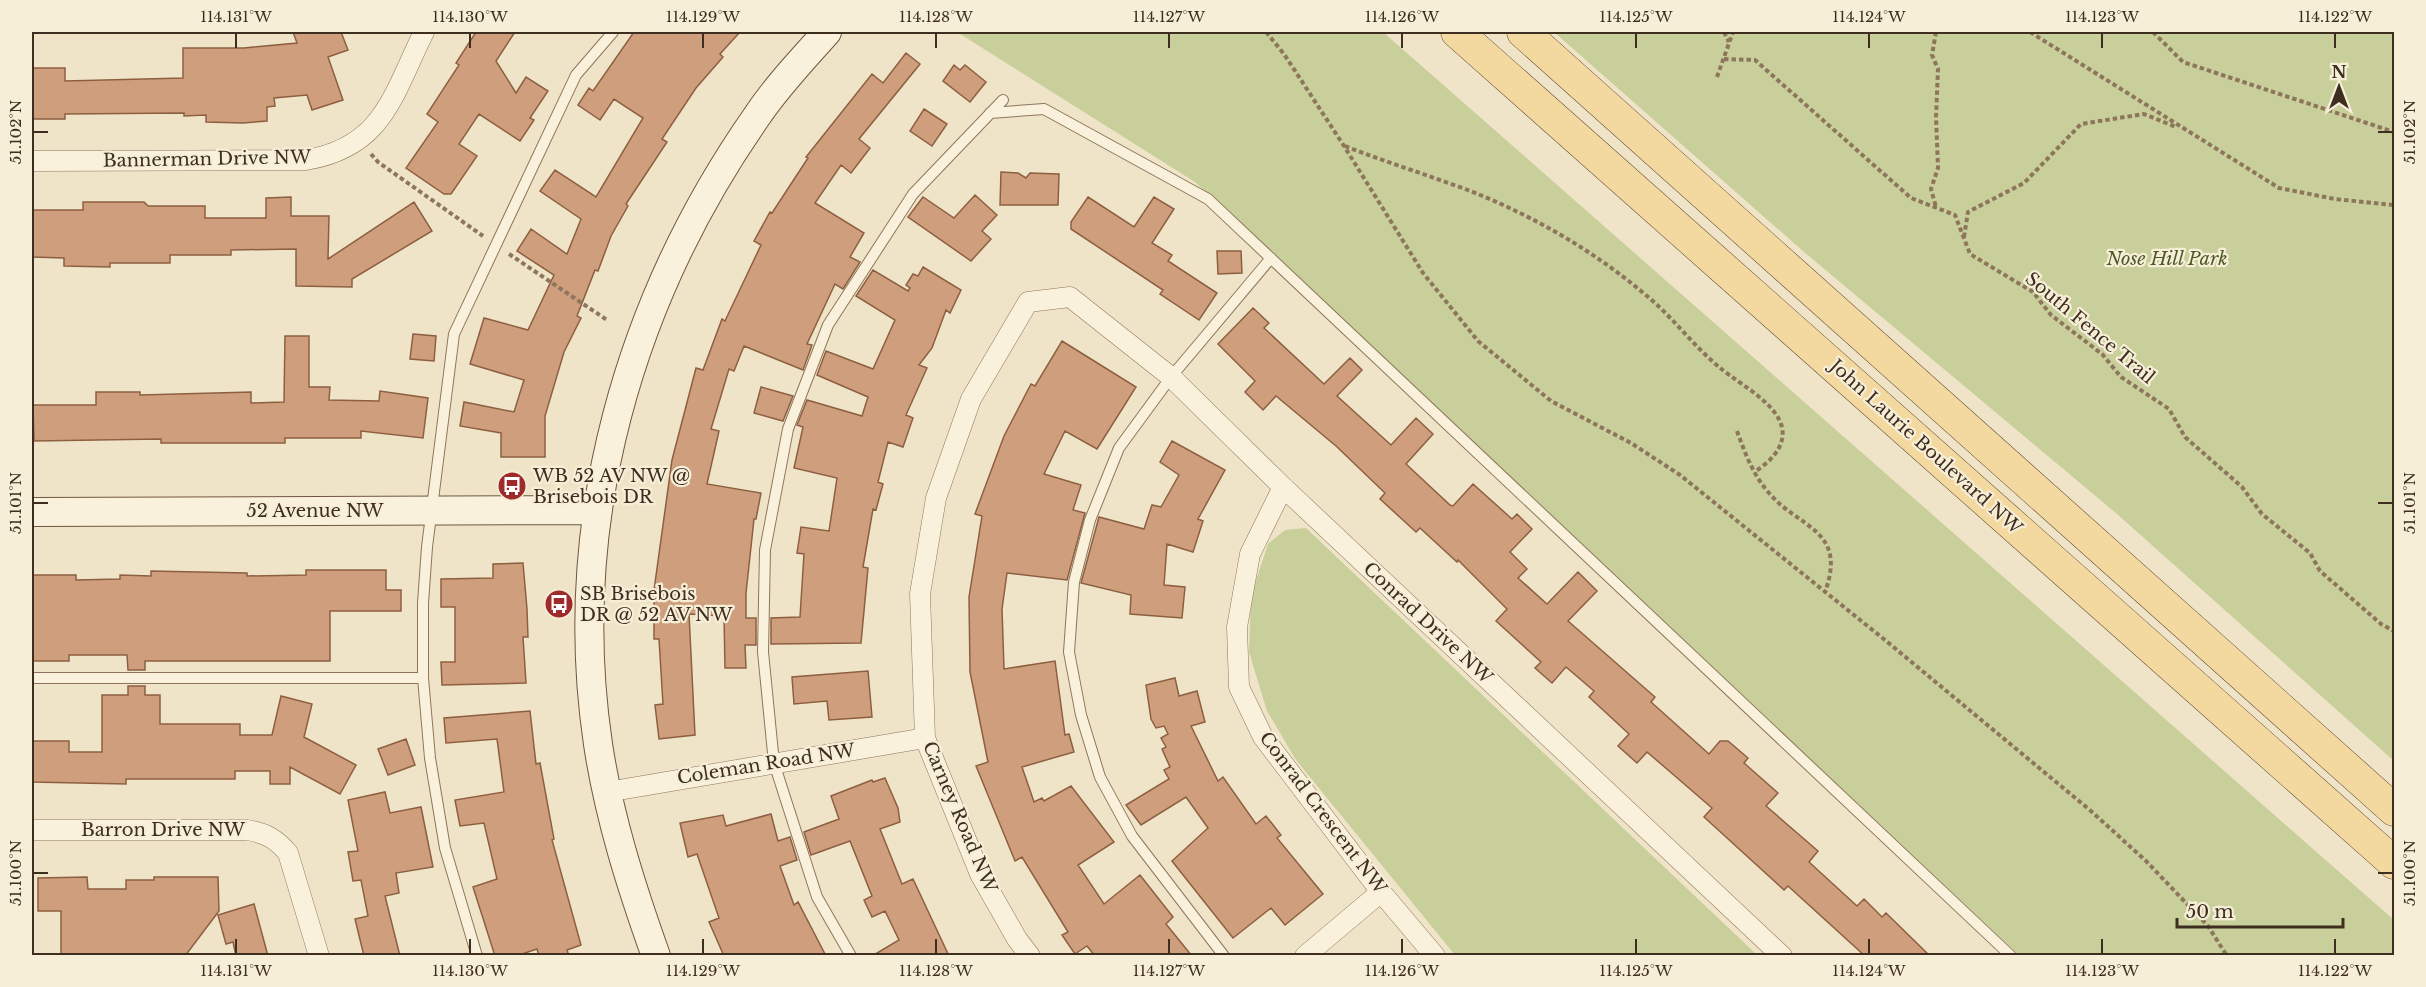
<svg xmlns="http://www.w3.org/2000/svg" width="2426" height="987" viewBox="0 0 2426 987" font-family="'Libre Baskerville',serif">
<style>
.green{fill:#c9cf9b}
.building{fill:#cf9f7d;stroke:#8d5f41;stroke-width:1.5}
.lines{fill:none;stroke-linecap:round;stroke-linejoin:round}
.lane-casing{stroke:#8d765c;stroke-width:12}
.street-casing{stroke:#8d765c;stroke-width:21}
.secondary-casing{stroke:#6f573f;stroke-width:30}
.primary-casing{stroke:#5b4430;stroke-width:33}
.path{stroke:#8d765c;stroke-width:4;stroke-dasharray:4.5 3;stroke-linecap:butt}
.lane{stroke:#faf1dc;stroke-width:10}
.street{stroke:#faf1dc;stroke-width:20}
.secondary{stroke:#faf1dc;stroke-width:28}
.primary{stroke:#f3d9a0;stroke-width:32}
.ticks{fill:none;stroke:#3d2e20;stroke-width:2}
.labels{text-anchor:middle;stroke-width:4.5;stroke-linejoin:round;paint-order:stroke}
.street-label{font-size:18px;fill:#3d2e20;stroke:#f7eed8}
.park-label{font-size:18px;font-style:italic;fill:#4d5a26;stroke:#f7eed8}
.poi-label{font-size:18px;fill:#3d2e20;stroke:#f7eed8;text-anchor:start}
.neatline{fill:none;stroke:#3d2e20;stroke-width:2}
.ticks-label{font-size:15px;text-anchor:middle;fill:#3d2e20}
</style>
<rect width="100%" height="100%" fill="#f0e4c8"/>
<!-- green -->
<path class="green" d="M957 32H1383L2394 920V955H2019L1195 182Z
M1554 32H2394V761L2117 514 1804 252Z
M1306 528 1754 952 1756 955H1455L1296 760 1267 711 1249 652 1251 596 1268 544 1285 530Z"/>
<!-- building -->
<path class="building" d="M293 32H341L348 50 328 57 343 100 312 110 307 95 274 98 275 106 267 107V121L243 123 206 122V115L184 116V113L65 114V119H32V68H65V81L183 78V48H244L297 43Z
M476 32H515L496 61 516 93 526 77 548 91 530 118 534 120 520 141 479 114 459 144 477 156 451 194H444L406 168 438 122 427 114 459 65 456 63Z
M634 32H740L720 54 723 57 696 88 662 139 667 142 626 204 628 206 611 236 598 271 595 270 577 316 581 318 564 352 545 416V457H501V433L460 426 464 402 514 412 524 380 470 364 484 318 528 330 554 275 517 251 531 229 567 254 581 219 540 191 555 170 596 197 643 118 614 99 600 120 578 105 589 88 593 91Z
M906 53 920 64 859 139 870 148 851 173 841 165 815 203 864 233 850 257 860 262 843 289 835 284 807 344 812 345 803 370 744 346 734 371 729 369 711 429 719 431 707 484 761 493 756 519H754L746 593V618H756V645H745L746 668H725L724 616 689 614 695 735 659 739 655 705 663 704 659 639H654V590L672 460 696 368 703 370 722 319 725 321 761 245 754 241 770 212 772 213 808 158 806 157 872 74 883 83Z
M954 65 960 70 965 65 986 82 970 102 943 81Z
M924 109 947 124 932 146 910 131Z
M1001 172 1018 173 1026 178 1030 173 1059 174 1058 205H1000Z
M975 195 997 215 982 231 991 239 971 261 908 217 923 197 954 218Z
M291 197V216H329L328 259 414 202 432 231 352 279V287L296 286V249L231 250V255H170V263H110V267L64 266V258L32 257V210H83V202H144L148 206H205V218H266V198Z
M1088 197 1134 227 1154 197 1174 209 1152 243 1172 255 1168 261 1217 293 1199 320 1160 294 1163 290 1071 229V222Z
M1217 251H1241L1242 273 1218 274Z
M923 267 961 290 950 313 946 310 932 348 919 365 927 368 906 415 913 418 903 447 888 442 878 482 883 484 876 510 873 509 863 567 868 568 861 643 771 644V618L800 617 804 554 797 553 801 527 829 531 837 478 794 468 803 427 797 425 807 400 862 416 868 397 817 375 826 351 873 369 895 320 856 296 873 270 908 291 910 288 906 285 913 274 918 276Z
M1253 308 1269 323 1264 328 1324 384 1350 358 1362 370 1337 396 1391 445 1416 418 1433 434 1406 464 1450 505 1453 506 1473 484 1512 519 1517 514 1532 529 1510 552 1527 569 1518 578 1547 604 1578 572 1597 591 1568 621 1655 697 1651 702 1709 754 1720 741H1728L1748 758 1744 763 1778 793 1766 806 1818 851 1809 862 1857 906 1864 899 1882 917 1886 913 1930 956H1865L1788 886 1784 890 1704 817 1712 808 1668 770 1647 752 1637 763 1618 746 1629 734 1589 697 1594 691 1566 667 1552 683 1535 668 1541 662 1496 621 1507 609 1458 560 1457 562 1420 528 1416 532 1380 499 1385 493 1336 446 1276 396 1263 410 1245 392 1255 381 1218 344Z
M413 334 436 336 434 361 410 359Z
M285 336H309V387H330L329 400 379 401 380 391 428 398 423 438 361 431V438H285V443H161V439L34 441 33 405H96V392H140V395L251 392V403L284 402Z
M1062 341 1136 387 1097 449 1065 431 1044 474 1081 485 1073 510 1085 513 1067 580 1007 573 1002 609 1004 669 1055 661 1065 735 1069 734 1074 752 1022 767 1034 802 1042 798 1044 801 1071 786 1114 842 1078 865 1104 904 1140 875 1173 917 1166 924 1192 956H1095L1087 946 1075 954 1062 935 1068 932 1022 857 1015 861 976 766 988 762 970 672 969 597 982 516 975 514 1004 436 1031 384 1035 386Z
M761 387 793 396 783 421 754 413Z
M1172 441 1225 470 1198 519 1203 521 1193 552 1167 544 1164 585 1185 587 1182 618 1130 614 1131 595 1081 583 1099 517 1144 529 1152 505 1161 507 1179 475 1160 462Z
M523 563 527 609 528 637H523L526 683 442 685 441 662H455V607H441V579L493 578V564Z
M306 570H386V590H401V611H330V661H145V670H128L127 655H69V661H32V575H76V580L120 579V575L151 576V571L247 573V576L306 575Z
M868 671 872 717 829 720 827 701 794 704 792 677Z
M1175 678 1179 696 1197 691 1205 722 1191 726 1218 781 1223 777 1256 824 1266 816 1281 835 1277 838 1323 894 1285 925 1271 908 1233 938 1172 861 1208 828 1186 797 1141 825 1126 805 1169 779 1164 770 1170 767 1162 749 1166 747 1161 738 1168 734 1164 726 1156 728 1151 719 1146 685Z
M128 686H145V695H160V724H240V735H272L281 696 312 704 304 737 356 765 340 794 290 767V784H270V771H235V779H126V784L32 782V741H69V752H102V695H128Z
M530 711 536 764 540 763 554 839 552 840 581 945 567 950 569 956H539L537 949 516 956H495L473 887 497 879 484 823 460 826 455 800 504 792 497 739 446 743 444 718Z
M406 739 415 765 388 775 378 749Z
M885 778 898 808 900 822 880 829 902 884 913 879 949 956H872L899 940 885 911 872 917 864 900 872 896 850 841 811 855 804 832 839 819 831 796 872 780 873 782Z
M385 792 390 813 421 807 433 867 396 873 399 893 385 896 400 956H364L355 919 368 916 361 880 353 881 348 852 358 851 348 800Z
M771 814 778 841 790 837 797 860 780 866 794 905 798 902 826 956H724L709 922 719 918 697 854 688 857 680 823 723 815 726 826Z
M87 877 88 889H126V880H154V877H218L219 911 185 956H61V911H38V878Z
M254 904 268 956H236L233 942 226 944 218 915Z"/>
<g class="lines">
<!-- lane casing -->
<g class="lane-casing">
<path id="lane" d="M990 113 1044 109 1208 199 2011 956
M32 678H423
M477 956 445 848 430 758 423 678V603L427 547 454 334 576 75 613 32
M851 956 817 897 774 763 763 652 765 550 788 429 828 325 913 194 1003 100
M1224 956 1132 836 1100 777 1081 715 1069 652 1074 582 1090 520 1119 448 1171 377 1271 258"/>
</g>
<!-- street casing -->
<g class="street-casing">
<path id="street" d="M32 161 306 160C384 147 393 94 424 32
M1283 487 1250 554 1237 627 1239 687 1263 737 1381 892 1435 956
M607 792 925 738
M32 830H247C266 833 276 839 288 853L319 956
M1030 956 1017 939 980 874 925 738 920 594 936 498 971 399 1028 302 1070 297 1171 377 1283 487 1782 956
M1305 956 1381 892"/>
</g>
<!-- secondary casing -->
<g class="secondary-casing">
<path id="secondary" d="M32 512 598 510
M656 956C631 886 609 817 598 744 565 522 629 299 757 116 777 86 803 59 827 32"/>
</g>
<!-- primary casing -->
<g class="primary-casing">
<path id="primary" d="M1457 32 2394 863
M1523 32 2394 810"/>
</g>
<!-- path -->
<path class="path" d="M1266 32 1284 54 1344 146 1423 273 1478 341 1551 401 1631 443 1680 475 1885 640 2091 811 2146 861 2208 926 2227 956
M1724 32 1729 42
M1936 32 1932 55 1938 69 1936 117 1938 168 1931 189 1936 207
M2030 32 2279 188 2335 199 2394 205
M2153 32 2183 62 2394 132
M1724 59 1755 60 1911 198 1955 215 1970 254 2033 292 2051 315 2102 354 2121 377 2169 409 2185 437 2242 487 2262 514 2310 553 2320 571 2381 624 2394 631
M1717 77 1733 32
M1345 146C1385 162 1425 174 1465 189 1533 215 1600 254 1655 303 1677 323 1696 348 1719 367 1743 388 1804 415 1775 454 1770 461 1761 467 1755 472
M371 154 378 162 483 236
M1964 237 1968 212 2024 183 2081 124 2144 114 2176 127
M509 254 607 320
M1737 431C1745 453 1753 475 1769 493 1798 528 1848 529 1825 592"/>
<!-- lane -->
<use href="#lane" class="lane"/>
<!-- street -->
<use href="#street" class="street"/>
<!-- secondary -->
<use href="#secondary" class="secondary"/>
<!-- primary -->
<use href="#primary" class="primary"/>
</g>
<!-- ticks -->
<path class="ticks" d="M236 33V48M470 33V48M703 33V48M936 33V48M1169 33V48M1402 33V48M1636 33V48M1869 33V48M2102 33V48M2335 33V48M33 132H48M2378 132H2393M33 503H48M2378 503H2393M33 873H48M2378 873H2393M236 939V954M470 939V954M703 939V954M936 939V954M1169 939V954M1402 939V954M1636 939V954M1869 939V954M2102 939V954M2335 939V954"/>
<!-- icons -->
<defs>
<g id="bus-disc" transform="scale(1.5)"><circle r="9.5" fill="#9e2a2b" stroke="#f7eed8"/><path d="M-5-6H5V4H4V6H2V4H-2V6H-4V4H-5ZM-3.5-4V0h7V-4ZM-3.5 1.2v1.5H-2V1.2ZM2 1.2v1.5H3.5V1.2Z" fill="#fff"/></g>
</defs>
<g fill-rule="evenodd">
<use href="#bus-disc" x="512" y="486"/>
<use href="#bus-disc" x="559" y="604"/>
</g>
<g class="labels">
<!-- street labels -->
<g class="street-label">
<text transform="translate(207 159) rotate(-1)" y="6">Bannerman Drive NW</text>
<text transform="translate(2090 328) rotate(40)" y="6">South Fence Trail</text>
<text transform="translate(1926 447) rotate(42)" y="6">John Laurie Boulevard NW</text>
<text x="315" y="517">52 Avenue NW</text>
<text transform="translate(1428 623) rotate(43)" y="6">Conrad Drive NW</text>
<text transform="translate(766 764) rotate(-9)" y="6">Coleman Road NW</text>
<text transform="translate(1323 813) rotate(53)" y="6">Conrad Crescent NW</text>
<text transform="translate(960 817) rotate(67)" y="6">Carney Road NW</text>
<text x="163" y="836">Barron Drive NW</text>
</g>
<!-- park labels -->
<g class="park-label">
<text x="2167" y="265">Nose Hill Park</text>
</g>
<!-- poi labels -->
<g class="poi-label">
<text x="533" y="482">WB 52 AV NW @<tspan x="533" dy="21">Brisebois DR</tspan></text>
<text x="580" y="600">SB Brisebois<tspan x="580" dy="21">DR @ 52 AV NW</tspan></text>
</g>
</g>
<!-- border -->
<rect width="2426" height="987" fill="none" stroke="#f7eed8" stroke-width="66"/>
<!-- north arrow -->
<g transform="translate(2339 87)" stroke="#f7eed8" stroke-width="4.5" paint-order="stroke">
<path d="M0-4.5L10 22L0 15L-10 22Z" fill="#3d2e20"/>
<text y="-9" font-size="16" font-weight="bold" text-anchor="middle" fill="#3d2e20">N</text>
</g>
<!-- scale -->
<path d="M2177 918v9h166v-9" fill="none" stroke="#3d2e20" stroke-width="3"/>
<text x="2186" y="918" font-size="18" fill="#3d2e20" stroke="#f7eed8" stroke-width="4.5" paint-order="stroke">50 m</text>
<rect x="33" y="33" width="2360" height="921" class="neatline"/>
<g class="ticks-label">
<text x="236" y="22">114.131°W</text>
<text x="470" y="22">114.130°W</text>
<text x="703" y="22">114.129°W</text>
<text x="936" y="22">114.128°W</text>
<text x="1169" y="22">114.127°W</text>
<text x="1402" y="22">114.126°W</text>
<text x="1636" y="22">114.125°W</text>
<text x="1869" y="22">114.124°W</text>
<text x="2102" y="22">114.123°W</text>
<text x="2335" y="22">114.122°W</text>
<text transform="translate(16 132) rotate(-90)" y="5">51.102°N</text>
<text transform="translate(2410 132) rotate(-90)" y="5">51.102°N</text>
<text transform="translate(16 503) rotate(-90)" y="5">51.101°N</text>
<text transform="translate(2410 503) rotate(-90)" y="5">51.101°N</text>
<text transform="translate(16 873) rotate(-90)" y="5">51.100°N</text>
<text transform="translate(2410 873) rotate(-90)" y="5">51.100°N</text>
<text x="236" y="976">114.131°W</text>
<text x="470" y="976">114.130°W</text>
<text x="703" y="976">114.129°W</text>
<text x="936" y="976">114.128°W</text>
<text x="1169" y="976">114.127°W</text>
<text x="1402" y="976">114.126°W</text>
<text x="1636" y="976">114.125°W</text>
<text x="1869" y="976">114.124°W</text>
<text x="2102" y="976">114.123°W</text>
<text x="2335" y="976">114.122°W</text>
</g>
</svg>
